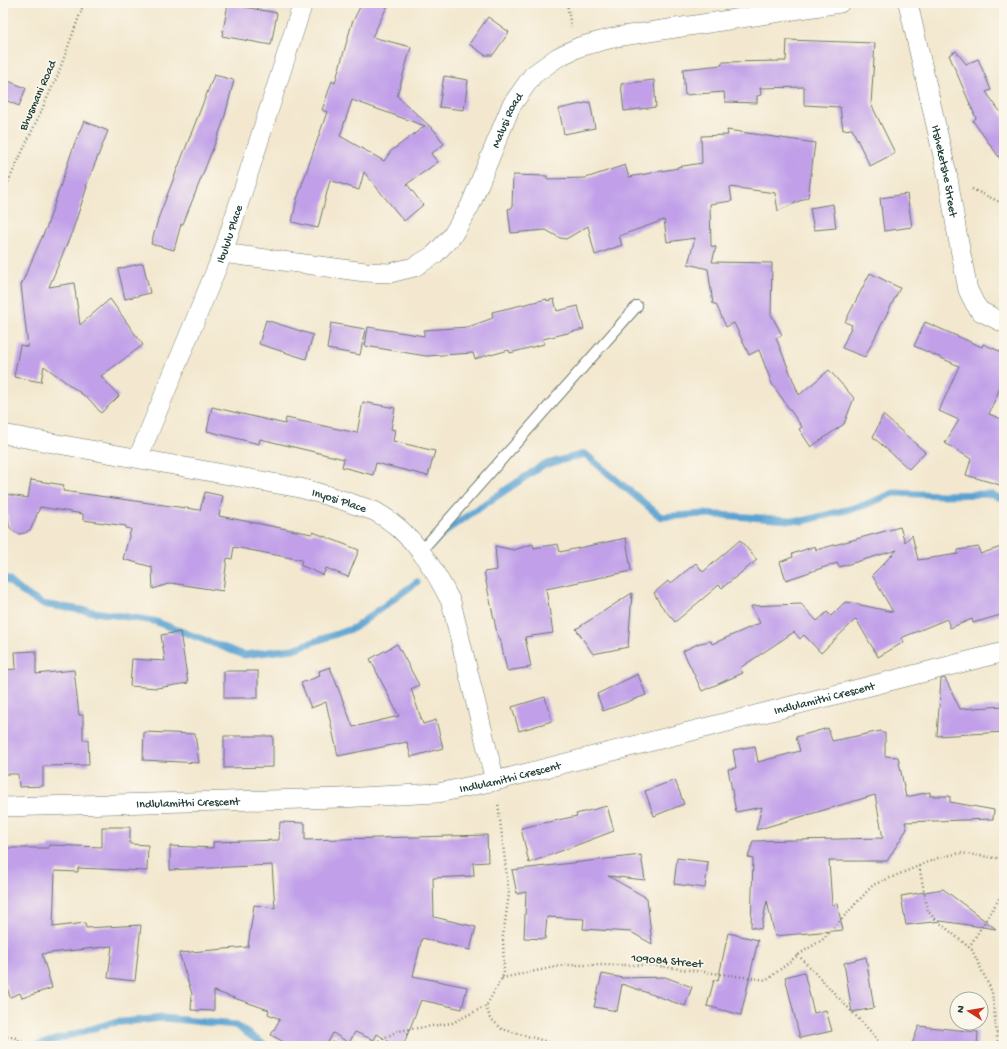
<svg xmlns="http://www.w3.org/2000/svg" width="1007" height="1049" viewBox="0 0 1007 1049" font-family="'Gochi Hand',sans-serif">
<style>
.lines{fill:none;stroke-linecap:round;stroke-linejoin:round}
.stream{stroke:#5aa2d1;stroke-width:7}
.building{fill:#c1a0e9;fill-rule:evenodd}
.service-casing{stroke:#69796a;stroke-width:12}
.minor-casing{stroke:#69796a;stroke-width:20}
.path{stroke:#69796a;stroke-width:2.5;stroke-dasharray:1 3;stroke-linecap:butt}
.service{stroke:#fff;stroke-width:10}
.minor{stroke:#fff;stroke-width:19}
.labels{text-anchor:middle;stroke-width:3.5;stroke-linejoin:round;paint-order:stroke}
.street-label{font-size:12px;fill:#1f3d34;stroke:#fbf7ec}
</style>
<rect width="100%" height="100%" fill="#fbf7ec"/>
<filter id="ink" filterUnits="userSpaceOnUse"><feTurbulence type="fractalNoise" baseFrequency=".025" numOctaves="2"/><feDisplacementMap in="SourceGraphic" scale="8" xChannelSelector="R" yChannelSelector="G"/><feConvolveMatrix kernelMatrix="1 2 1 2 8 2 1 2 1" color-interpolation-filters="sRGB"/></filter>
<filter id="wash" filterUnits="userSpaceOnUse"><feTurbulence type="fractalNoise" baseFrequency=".012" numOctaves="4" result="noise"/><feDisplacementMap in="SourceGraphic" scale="16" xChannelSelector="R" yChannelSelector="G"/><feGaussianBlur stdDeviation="0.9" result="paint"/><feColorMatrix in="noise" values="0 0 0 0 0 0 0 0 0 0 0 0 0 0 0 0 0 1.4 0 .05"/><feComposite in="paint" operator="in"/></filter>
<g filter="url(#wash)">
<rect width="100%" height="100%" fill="#f3e8cf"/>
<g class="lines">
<!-- stream -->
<path class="stream" d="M433 543 451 527 543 465 585 454 661 517 704 514 803 521 862 506 894 493 942 495 989 494 1004 499
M3 581 7 579 21 591 42 604 154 621 244 655 293 649 354 628 417 582
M35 1046 111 1023 163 1018 235 1025 266 1046"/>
</g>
<g id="blocks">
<!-- building -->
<path class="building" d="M362 3H389L372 37 411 47 397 96 435 131 444 144 431 154 438 162 407 184 423 205 404 221 364 172 359 190 330 180 318 228 292 222 297 199 327 112 322 110 332 81 335 83 352 23ZM352 100 425 126 391 151 384 161 340 136Z
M228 4 277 13 271 45 222 36Z
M488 17 509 32 493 55H485L469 44Z
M787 40 875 43 871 104 895 153 870 166 852 129 843 130 840 107 804 105V87L760 88 761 95 757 96V103L725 102 724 92 685 95 683 69 722 65V62L786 61Z
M956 51 966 64 978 59 991 90 986 92 1004 117V164L973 121 976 118 949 55Z
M214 75 234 80 223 123 183 224H181L174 250 151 244 159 216Z
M444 76 468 80 464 110 439 107Z
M3 79 26 88 19 106 3 99Z
M654 80 656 107 624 111 621 84Z
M590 102 595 128 564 134 559 109Z
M84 121 108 131 86 186 87 187 72 232 49 287 74 283 80 325 110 299 143 345 101 376 119 396 101 413 90 400 44 366 41 382 14 377 20 345 28 347 21 285 47 226 75 142Z
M727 130 815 143 808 197 778 211 775 193 730 187 732 201 710 204 711 246 716 247 712 262 772 263 771 314 782 335 776 338 799 395 829 370 854 398 844 424 811 447 799 429 802 427 772 384 759 350 749 355 734 323 726 327 716 304H713L708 269 688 264 695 238 667 242 664 220 619 236 622 245 595 255 588 226 566 239 560 238 546 230 511 233 508 209 512 208 513 175 547 176V179L586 178 625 165 629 177 678 168 677 167 702 163 701 136 728 135Z
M907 194 912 227 884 231 880 198Z
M833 204 836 228 814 230 810 208Z
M143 263 150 293 125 299 118 269Z
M870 273 900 288 865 357 842 348 852 325 845 322Z
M547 299V301L554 299 557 311 578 306 584 329 543 339 544 344 510 353 509 350 491 355V354L475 359 473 353 426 356 365 346 368 327 424 336V330L468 327 493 318 492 312Z
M266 320 313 335 306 359 259 344Z
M925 322 982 347 983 344 1004 353V378L989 414 1004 420V472L1000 485 966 475 971 459 945 443 959 420 939 411 959 366 914 346Z
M331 323 365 329 360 355 327 349Z
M363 402 395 408 391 429 395 430 393 441 435 451 428 476 376 463 373 475 342 467 344 459 260 439 259 444 207 431 212 407 285 424 286 418 357 433Z
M883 415 925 452 909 469 873 437Z
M31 480 64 485 63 491 200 510 205 492 223 496 219 516 312 534 313 532 359 550 348 577 326 568 323 575 300 565 302 560 234 547 232 559 227 558 223 591 171 583 153 589 152 567 123 559 131 529 126 528V526L83 520V514L40 507 31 529 25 533 19 534 13 531 9 526 5 494 28 498Z
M900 527 905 542 912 535 918 560 958 554V550L979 547 980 554 1004 546V614L973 623 972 619 950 628 947 619 901 638 904 642 878 657 856 619 821 653 804 635 800 639 794 632 740 668 743 673 702 691 683 651 700 643 711 641 712 644 760 623 751 606 801 604 817 621 827 612 831 616 844 603 847 602 893 612 872 575 897 550 839 567 837 563 786 580 780 562 793 557 792 554 815 546 816 550Z
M626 538 631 571 546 589 553 633 525 637 531 667 507 671 500 638H498L484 572 497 570 495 546 514 550 533 544 534 548 558 544 560 552Z
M740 540 757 560 722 588 719 585 675 622 660 604 654 593 668 581 670 584 696 563 703 572Z
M632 593 628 647 593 654 576 629Z
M180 632 188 683 157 688 130 686 132 659 165 661 161 635Z
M397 644 419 685 411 689 423 724 436 720 443 748 411 757 407 742 338 756 326 702 311 708 301 683 320 676 319 671 330 667 353 727 399 716 370 659Z
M36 651V674L74 670 79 715H83V740H88L89 765 43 766V786L19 787 18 774H3V670L16 669 15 652Z
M224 671H258V698H224Z
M638 674 646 695 603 711 597 694Z
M945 678 960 709 1004 706V732L937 736 941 679Z
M545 697 552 721 519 731 512 707Z
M828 728 832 741 881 731 882 733H885V756L898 757 906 797 930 792V796H950V802L994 810 993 819 905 822 907 829 887 861H829L832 905 837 904 843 930 775 936 767 901 761 929 751 927 753 859 748 857 753 841 883 838 875 795 756 830 762 807 736 812 728 769 736 768 733 750 755 746 758 762 800 751 796 737Z
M144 732 195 734 199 763 143 760Z
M224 736H273V767L224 768Z
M675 780 684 804 654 816 645 791Z
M607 806 614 831 529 863 521 828 577 816 576 814Z
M280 822 305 823V840L487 835 488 862 473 863 474 876 433 878 434 917 476 927 470 950 422 938 413 976 467 987 462 1009 421 1000 403 1046H396L377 1034 374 1040 355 1032 349 1043 333 1033 326 1046H291L271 1035 280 1019 268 1014 269 1010 214 991V1011L191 1010 192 994 179 953 248 947 254 905 275 908 272 865 170 870V846L213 848V842L279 840Z
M102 827H130V844L148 845 147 871 78 868V872L55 871 53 927 85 923 86 928 141 925 135 981 108 978 112 946 42 954 52 988 22 998 20 993 10 997 3 975V848H48L49 845 102 847Z
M641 855 645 880 608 876 647 898 652 944 631 932 583 929 584 919 547 917 545 939 524 938 526 892 517 894 512 870Z
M677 858 708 862 705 888 674 884Z
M943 889 996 929 941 921 906 925 901 896Z
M728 933 758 940 741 1015 707 1006 714 980 718 981Z
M866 957 874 1008 852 1012 844 963Z
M804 972 814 1013 826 1010 832 1031 800 1038 785 977Z
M602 974 623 978 665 977 692 987 685 1006 622 984 617 1011 594 1007Z
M919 1026 978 1032 977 1046H911Z"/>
</g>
</g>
<g filter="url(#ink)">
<use href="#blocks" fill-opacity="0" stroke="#69796a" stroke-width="1"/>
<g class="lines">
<!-- service casing -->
<g class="service-casing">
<path id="service" d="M421 551 637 306"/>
</g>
<!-- minor casing -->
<g class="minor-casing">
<g id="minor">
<path id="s1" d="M908 3 948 178 957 233 968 290 975 304 980 311 1004 323"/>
<path id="s2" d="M223 253 365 272 390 273 414 267 434 255 452 236 470 206 511 106 533 75 558 57 579 47 616 37 840 3"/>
<path id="s3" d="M3 434 300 488C319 493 337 498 356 505 362 507 370 509 376 512 412 532 433 566 451 602L495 781"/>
<path id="s4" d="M138 458 223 253 303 3"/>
<path id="s5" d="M3 807 340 798 438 793 495 781 1004 652"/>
</g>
</g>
<!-- path -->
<path class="path" d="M567 3 571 27
M972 189 1004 204
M3 193 57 77 84 3
M919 866 928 911 933 917 972 950 992 992 998 1046
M969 947 1004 891
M798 955 873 1034 881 1046
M502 978 565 965H650L767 980 798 955 823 939 873 885 938 858 960 853 1004 859
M486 1006 490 1018 502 1029 559 1045 578 1046
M3 1037H14L28 1046
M331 1046 335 1040 346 1046
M368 1046 398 1031 452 1023 486 1006 502 978 504 974 503 936 509 894 498 803"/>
<!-- service -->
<use href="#service" class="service"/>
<!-- minor -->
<use href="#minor" class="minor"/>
</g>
</g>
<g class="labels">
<!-- street labels -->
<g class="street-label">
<text transform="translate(37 95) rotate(-66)" y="4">Bhusmani Road</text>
<text dy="4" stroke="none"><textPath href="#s2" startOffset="371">Malusi Road</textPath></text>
<text dy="4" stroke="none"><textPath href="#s1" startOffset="172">Itsheketshe Street</textPath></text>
<text dy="4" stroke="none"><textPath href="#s4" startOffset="242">Ibululu Place</textPath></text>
<text dy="4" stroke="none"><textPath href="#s3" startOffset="343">Inyosi Place</textPath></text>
<text dy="4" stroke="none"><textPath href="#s5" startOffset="833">Indlulamithi Crescent</textPath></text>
<text dy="4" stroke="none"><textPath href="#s5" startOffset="509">Indlulamithi Crescent</textPath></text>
<text dy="4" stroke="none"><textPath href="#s5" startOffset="185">Indlulamithi Crescent</textPath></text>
<text transform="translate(667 960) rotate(5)" y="4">109084 Street</text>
</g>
</g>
<!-- margin -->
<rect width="1007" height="1049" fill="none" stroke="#fbf7ec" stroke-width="16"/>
<!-- north arrow -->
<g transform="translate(969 1011) rotate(282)"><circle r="19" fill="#fbf7ec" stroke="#a3ada2"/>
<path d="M0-3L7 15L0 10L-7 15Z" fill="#c8321e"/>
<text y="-6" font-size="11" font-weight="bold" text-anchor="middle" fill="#1f3d34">N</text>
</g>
</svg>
